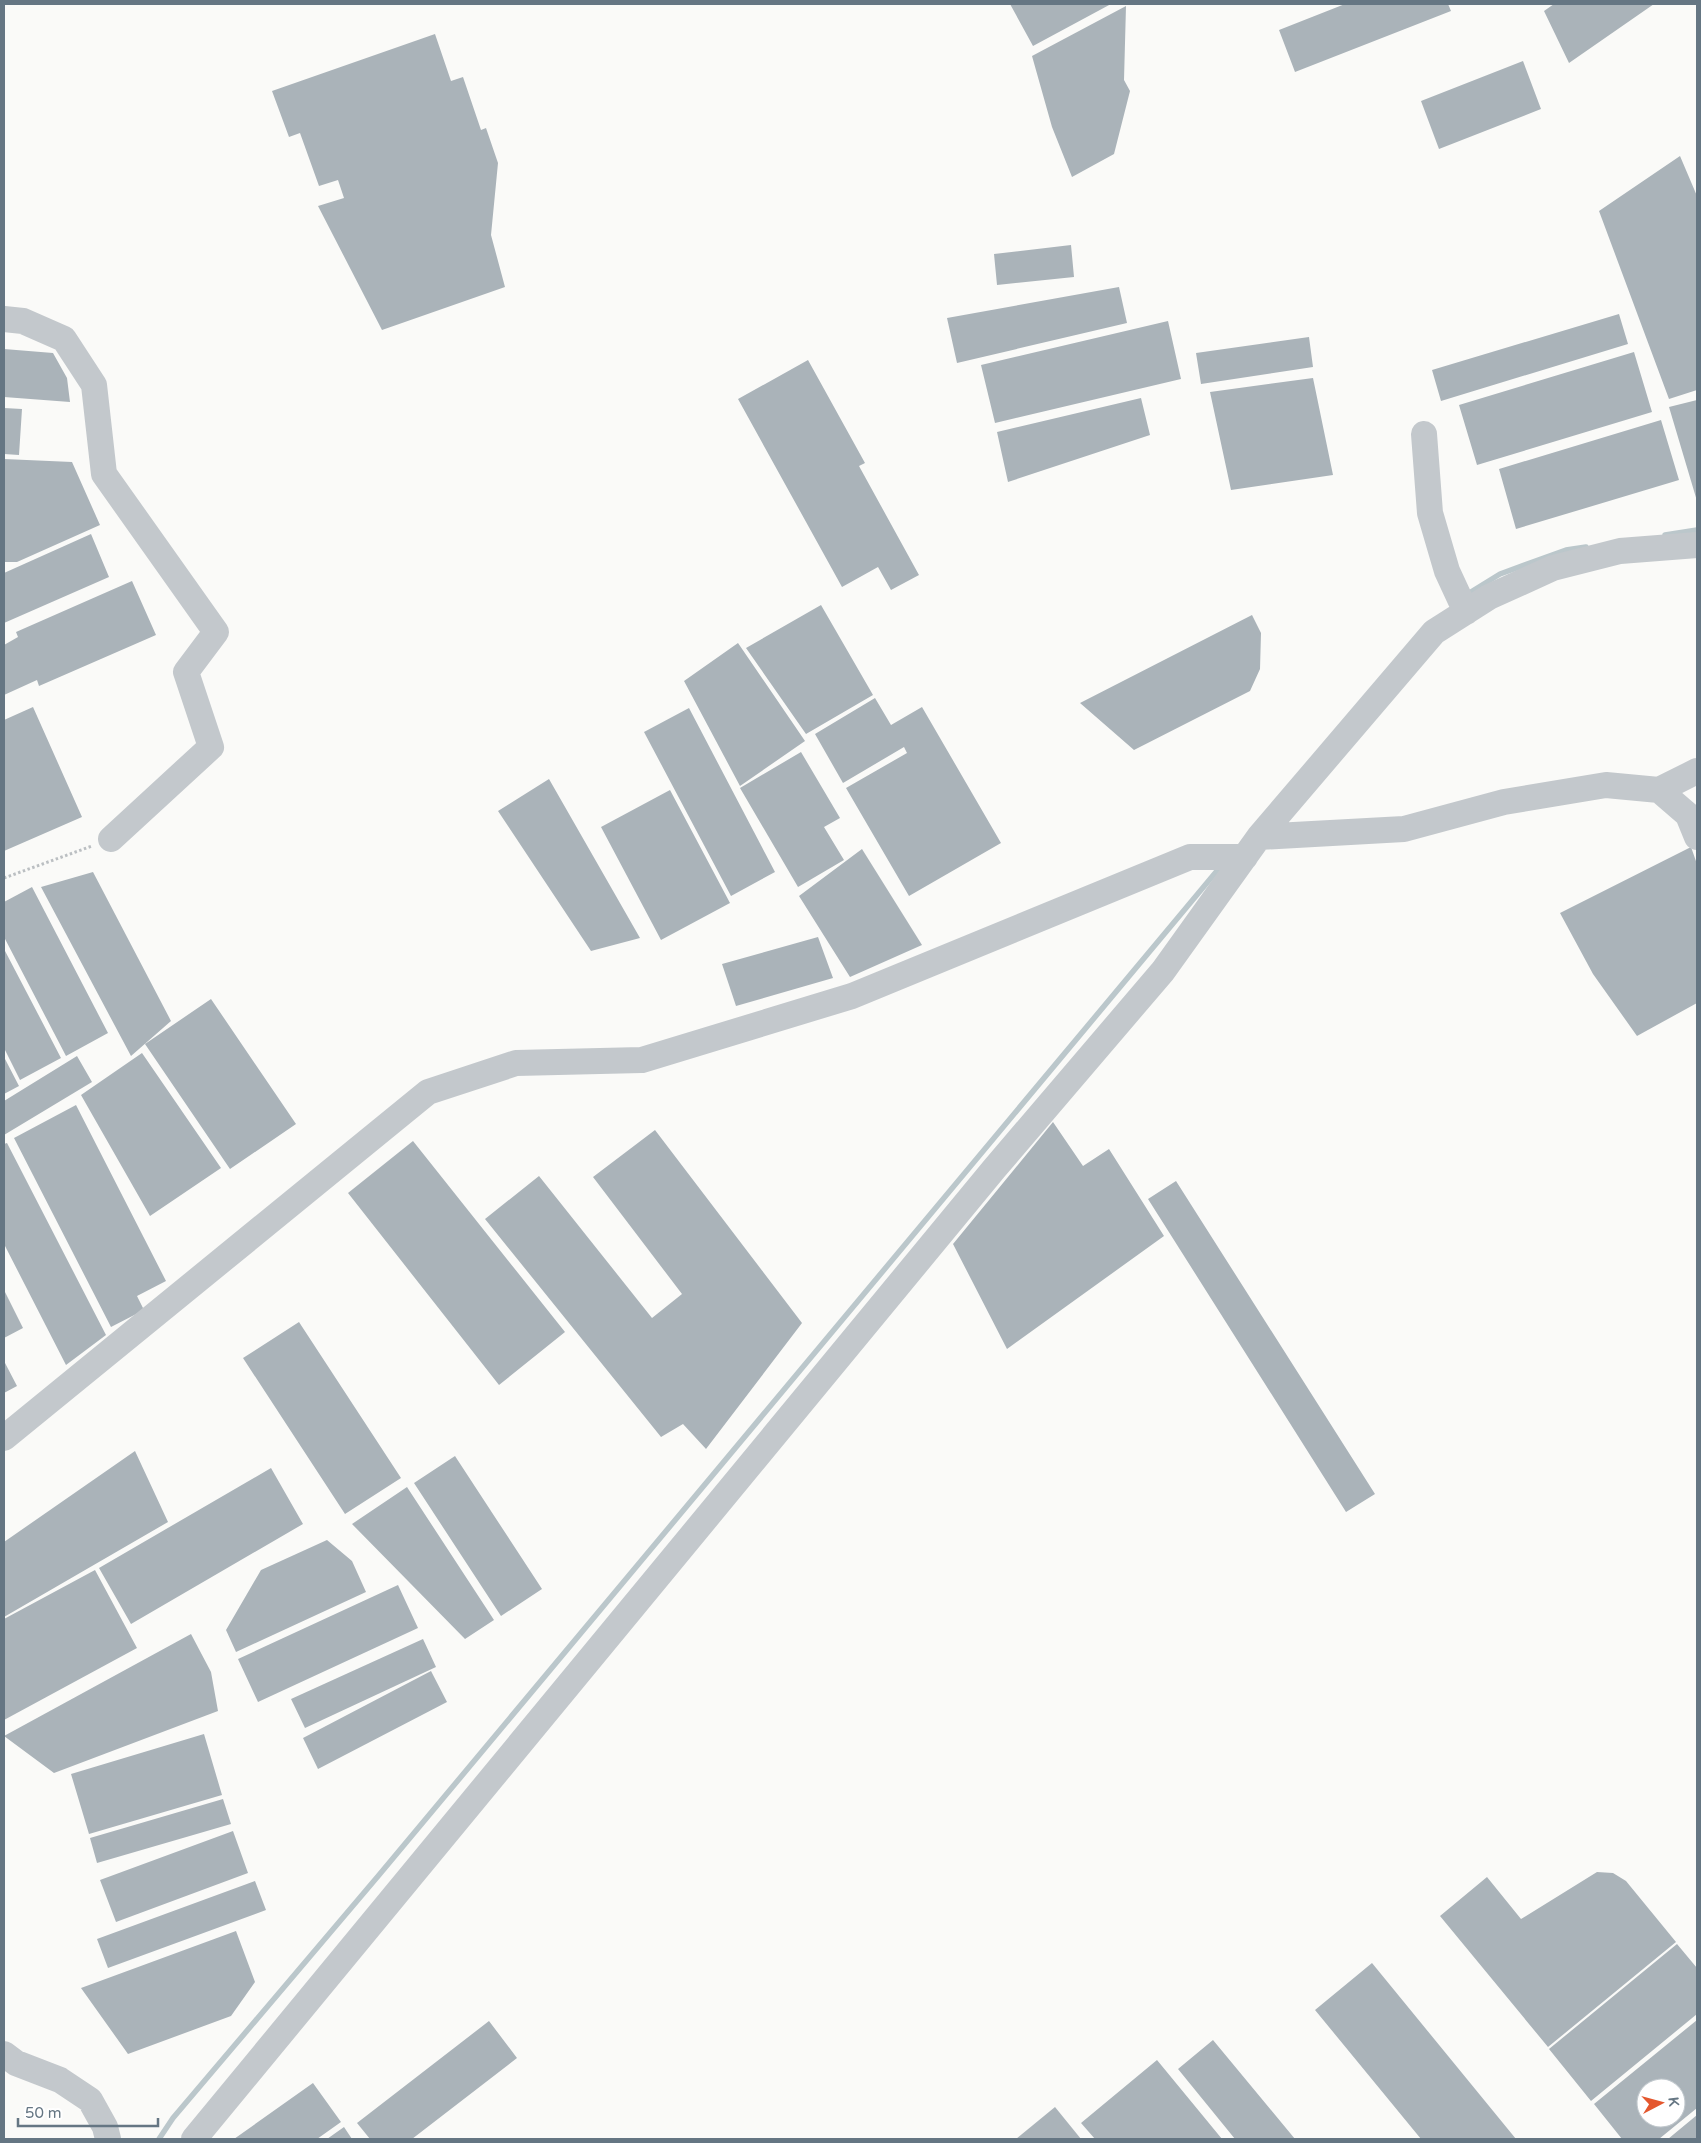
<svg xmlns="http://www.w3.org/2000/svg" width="1701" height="2143" viewBox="0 0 1701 2143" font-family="'Varela Round',sans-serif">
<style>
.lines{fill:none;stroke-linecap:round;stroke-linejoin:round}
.stream{stroke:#bbc7cb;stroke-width:5.5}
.building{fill:#aab3b9;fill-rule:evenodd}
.path{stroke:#bbbfc2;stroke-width:3;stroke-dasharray:2.5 2.5;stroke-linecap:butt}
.minor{stroke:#c3c8cc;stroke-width:26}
</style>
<rect width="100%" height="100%" fill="#fafaf8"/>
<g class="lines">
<!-- stream -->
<path class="stream" d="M1665 535 1697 530
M1466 595 1500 574 1566 550 1586 547
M159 2139 173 2118 379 1875 1221 866"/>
</g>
<!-- building -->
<path class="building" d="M1010 4H1111L1033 46Z
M1345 4H1448L1451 11 1295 72 1279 30Z
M1554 4H1654L1569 63 1544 11Z
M1126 6 1124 80 1130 91 1114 154 1072 177 1052 127 1032 56Z
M435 34 451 81 463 77 481 130 486 128 498 163 491 235 505 287 382 330 318 206 344 198 338 180 319 186 300 133 289 137 272 91Z
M1523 61 1541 109 1439 149 1421 101Z
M1680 156 1697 196V390L1669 399 1599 211Z
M1071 245 1074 277 997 285 994 254Z
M1119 287 1127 323 957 363 947 318Z
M1619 314 1628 344 1441 401 1432 370Z
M1168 321 1181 379 995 423 981 365Z
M1309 337 1313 367 1201 384 1196 353Z
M4 349 53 353 67 378 70 402 4 397Z
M1634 352 1652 412 1477 465 1459 405Z
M808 360 865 463 859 466 919 575 891 590 878 567 842 587 738 399Z
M1313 378 1333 475 1231 490 1210 392Z
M1141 398 1150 435 1008 482 997 432Z
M1697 400V501L1669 407Z
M4 408 22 409 19 455 4 454Z
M1661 420 1679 480 1516 529 1499 469Z
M4 459 72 462 100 525 17 562H4Z
M91 534 109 577 4 623V573Z
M132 581 156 635 39 686 37 680 4 695V645L18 637 16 632Z
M821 605 873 695 806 734 746 648Z
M1252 615 1261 633 1260 669 1250 691 1134 750 1080 703Z
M738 643 805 741 740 786 684 681Z
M875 698 891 725 922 707 1001 843 909 896 846 788 907 753 904 747 843 783 815 734Z
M33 707 82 817 4 851V720Z
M689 708 775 872 731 896 644 732Z
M801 752 840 818 824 827 844 860 798 887 740 788Z
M549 779 640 938 591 951 498 811Z
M670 790 730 903 661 940 601 827Z
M1691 847 1697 864V1003L1637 1036 1593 974 1560 913Z
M862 849 922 945 850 977 799 896Z
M93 872 171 1021 131 1056 41 887Z
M32 887 108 1033 66 1056 4 937V902Z
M818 937 833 978 736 1006 722 964Z
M4 949 61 1058 20 1080 4 1048Z
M211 999 296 1124 230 1169 145 1044Z
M142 1053 221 1168 150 1216 81 1095Z
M77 1056 92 1082 4 1135V1101Z
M4 1057 19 1086 4 1094Z
M76 1105 166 1281 137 1296 144 1310 111 1327 14 1138Z
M1053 1122 1083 1166 1109 1149 1164 1236 1007 1349 953 1244Z
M655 1130 802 1323 706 1449 683 1424 661 1437 485 1219 539 1176 652 1318 682 1294 593 1177Z
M413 1141 565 1332 499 1385 348 1193Z
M7 1143 106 1335 66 1365 4 1244V1144Z
M1176 1181 1375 1494 1346 1512 1148 1199Z
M4 1290 23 1328 4 1338Z
M299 1322 401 1478 345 1514 243 1358Z
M4 1361 17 1386 4 1393Z
M135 1451 168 1522 4 1617V1542Z
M455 1456 542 1589 501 1616 414 1483Z
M271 1468 303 1524 131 1624 99 1568Z
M407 1487 494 1620 465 1639 352 1524Z
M327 1540 352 1561 366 1592 236 1652 226 1630 261 1570Z
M95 1570 137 1648 4 1720V1619Z
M398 1585 418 1628 258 1702 238 1659Z
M191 1634 211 1672 218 1711 54 1773 4 1736Z
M423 1639 436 1667 305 1728 291 1699Z
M431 1671 447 1702 318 1769 303 1738Z
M204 1734 222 1795 89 1834 71 1774Z
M223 1799 231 1824 97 1863 90 1838Z
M233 1831 248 1873 116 1922 100 1880Z
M1597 1872 1613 1873 1626 1881 1676 1942 1548 2047 1440 1916 1487 1877 1521 1919Z
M255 1881 266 1910 108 1968 97 1939Z
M236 1931 255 1982 231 2016 128 2054 81 1988Z
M1677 1944 1697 1968V2014L1591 2101 1549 2049Z
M1372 1963 1516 2139H1421L1315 2010Z
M1697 2020V2108L1659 2139H1622L1594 2104ZM1646 2088H1676V2118H1646Z
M489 2021 517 2058 412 2139H370L357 2123Z
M1213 2040 1295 2139H1235L1178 2069Z
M1157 2060 1222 2139H1095L1081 2123Z
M313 2083 341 2122 317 2139H234Z
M1055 2107 1081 2139H1016Z
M1697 2115V2139H1668Z
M344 2127 352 2139H327Z"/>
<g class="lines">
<!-- path -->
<path class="path" d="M4 878 92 846"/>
<!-- minor -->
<path class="minor" d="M4 319 23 321 64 339 94 385 104 474 216 632 186 672 211 747 111 839
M1424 434 1430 513 1447 571 1466 612
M1659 790 1697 771
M1259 837 1404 829 1504 802 1606 785 1659 790 1688 815 1697 837
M4 1438 428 1092 516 1063 642 1060 852 996 1190 857H1245
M4 2054 16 2063 60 2080 90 2100 105 2127 108 2139
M194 2139 994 1169 1163 971 1259 837 1434 632 1489 597 1553 568 1620 551 1697 545"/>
</g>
<!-- border -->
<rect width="1701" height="2143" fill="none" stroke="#657683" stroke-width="10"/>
<!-- north arrow -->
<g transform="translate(1661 2103) rotate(84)"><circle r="24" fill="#ffffff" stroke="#c1c8cd"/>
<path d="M0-4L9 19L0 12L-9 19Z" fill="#e4572e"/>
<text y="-8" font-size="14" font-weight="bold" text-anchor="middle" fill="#657683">K</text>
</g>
<!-- scale -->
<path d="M18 2118v8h140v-8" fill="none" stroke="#657683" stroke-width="2.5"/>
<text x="25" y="2118" font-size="15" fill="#657683" stroke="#ffffff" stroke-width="4" paint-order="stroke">50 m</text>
</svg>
